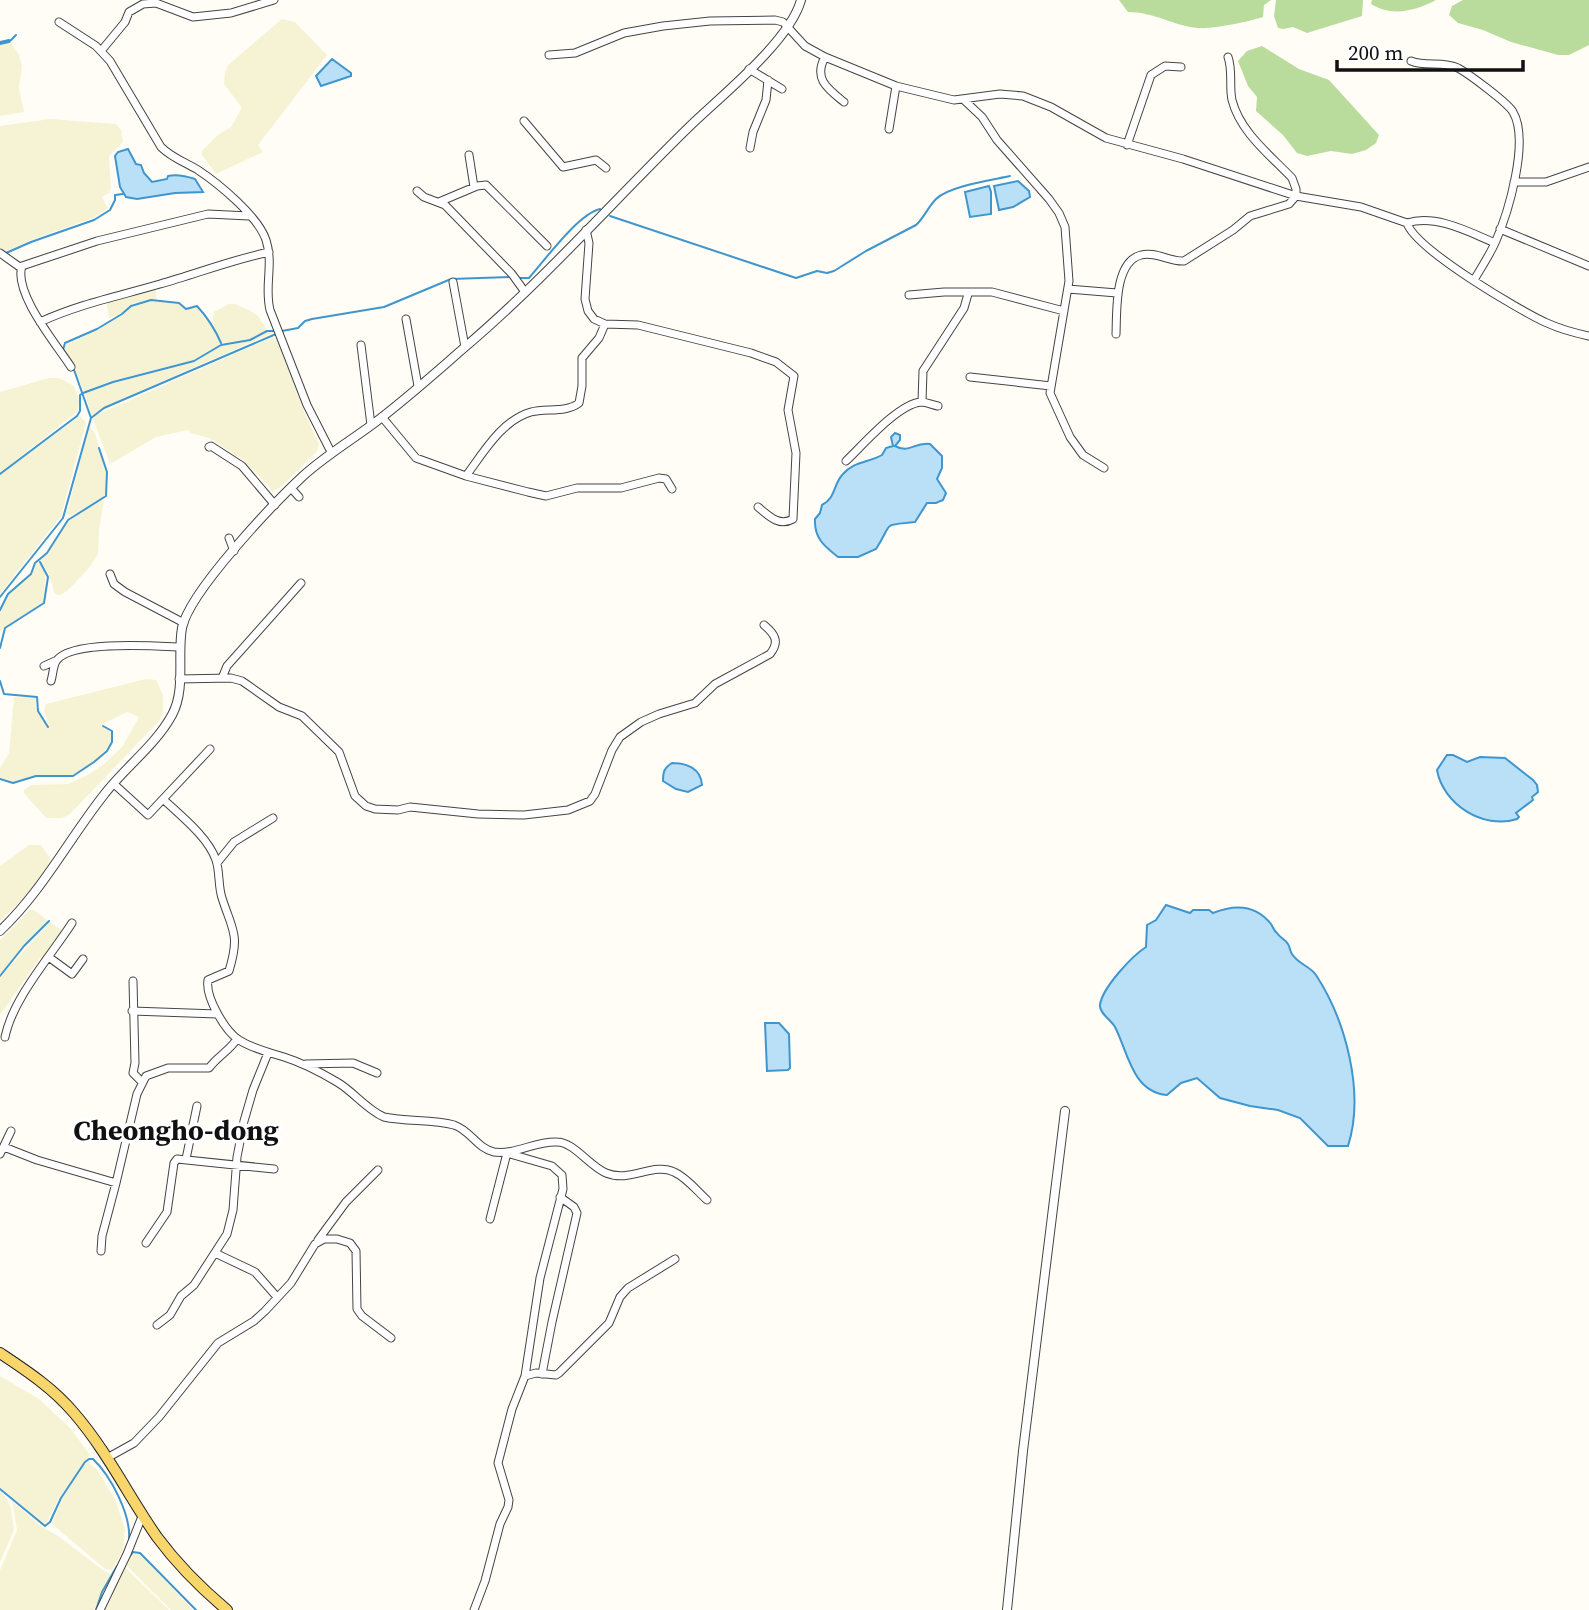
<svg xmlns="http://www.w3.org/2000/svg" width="1589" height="1610" viewBox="0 0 1589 1610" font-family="'Source Serif 4',serif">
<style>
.farmland{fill:#f6f3d4}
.forest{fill:#b9dc9c}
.water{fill:#b9e0f7;stroke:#3f96cf;stroke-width:2}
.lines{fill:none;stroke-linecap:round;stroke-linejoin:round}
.stream{stroke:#3f96cf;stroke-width:2}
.minor-casing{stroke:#444;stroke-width:9}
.tertiary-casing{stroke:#444;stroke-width:10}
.primary-casing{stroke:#222;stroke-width:12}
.minor{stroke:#fff;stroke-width:7}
.tertiary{stroke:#fff;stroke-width:8}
.primary{stroke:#f9d66b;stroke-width:10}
.labels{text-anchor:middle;stroke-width:7;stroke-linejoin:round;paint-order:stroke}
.quarter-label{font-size:28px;font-weight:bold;fill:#111;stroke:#fff}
</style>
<rect width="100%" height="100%" fill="#fffdf5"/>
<!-- farmland -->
<path class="farmland" d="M282 19 295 22 327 55 258 145 263 152 216 174 202 155V151L218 135 231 127 242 108 224 84 225 73 228 65Z
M11 42 19 55 22 66 19 88 24 112 0 116V45Z
M50 119 116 124 121 130 123 142 109 156 111 189 109 193 102 197 108 208 93 218 31 240 3 253 0 252V126Z
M155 289 157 300 133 303 121 314 109 318 106 299Z
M151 301 179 304 186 309 197 307 205 320 211 323 220 344 194 360 112 381 84 392 72 363 63 349 64 346 98 330 123 315 132 307Z
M229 304H235L249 310 258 316 267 330 250 339 222 343 212 322 214 312Z
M268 332H275L104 407 91 416 85 393 113 383 195 362 220 346 250 340Z
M273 337 277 341 305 414 319 444 317 451 282 486 272 492 268 485 242 459 209 438 191 433 188 430 156 437 110 464 93 419 96 415Z
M49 378H59L74 386 79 399 78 411 0 473V392Z
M80 416 86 423 61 516 0 594V475Z
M89 426 95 433 106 472 107 492 104 497 70 516 67 513Z
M100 500H104L99 529 98 554 89 568 67 591 60 595 55 594 48 572 39 560 48 554 66 523Z
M36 563 40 564 46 572 43 602 0 631V612L8 594 31 574Z
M146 679 156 680 163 695V712L159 721 70 814 62 818H46L24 793V790L31 785 68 784 86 776 104 764 122 747 139 717 127 712 101 725 111 732 110 745 94 761 73 775H36L11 783 0 778V768L9 753 14 697 35 698 37 712 49 727 44 711 46 704Z
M29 845H41L51 860 31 891 0 921V866Z
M30 910H34L48 921 0 974V940Z
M50 922 63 931 44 959 40 958 0 1015V977Z
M0 1376 39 1399 70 1428 90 1455 59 1498 45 1525 0 1487Z
M89 1463 97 1470 115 1499 125 1529 123 1550 112 1570 105 1569 52 1524 62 1499 85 1464Z
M0 1491 6 1497 11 1508 14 1530 0 1562Z
M12 1501 42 1527 58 1536 104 1571 111 1574 94 1610H0V1570L17 1530Z
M133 1553 139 1554 144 1559 193 1610H171L126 1565Z
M125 1567 169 1610H104Z"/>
<!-- forest -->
<path class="forest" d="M1119 0H1271L1264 5 1263 17C1247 22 1214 29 1198 28 1174 26 1154 12 1128 12Z
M1276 0H1363L1362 16 1307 33 1293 27 1283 29 1278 28 1274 16Z
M1372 0H1436C1415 11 1392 17 1371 4Z
M1463 0H1589V45L1569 55H1558L1511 42 1483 30 1458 23 1449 15 1452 6Z
M1262 46 1299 69 1329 80 1379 135 1376 143 1366 150 1352 154 1331 151 1307 156 1297 153 1283 135 1256 111 1257 97 1248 86 1238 61 1247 51Z"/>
<!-- water -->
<path class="water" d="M332 59 351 73V76L321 86 316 76Z
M128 149 136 164 141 165 144 173 152 182 167 179 168 176C177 174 186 176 195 179L203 192 175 193 137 199 126 197 120 187 115 156 118 152Z
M1018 181 1029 191 1030 197 1013 207 999 210 994 186Z
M989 186 991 192V214L970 217 965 192Z
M895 433 900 435V440L895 446C910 454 913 442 930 444L942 456V468L937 479 946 493 943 500 936 503H927L915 522C880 526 894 521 876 549L858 557H838C824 546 814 538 815 519L820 513 822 505C836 498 833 484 843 474 854 461 868 463 882 455L886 448 893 446 891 437Z
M1447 755H1453L1467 762 1480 757 1505 758 1533 780 1537 785 1538 792 1532 797 1533 800 1516 813 1519 817 1517 819C1483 830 1443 804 1437 770Z
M672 763C686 763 701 768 702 785L688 792 676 789 663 781C663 772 664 768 672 763Z
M1166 905 1190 913 1193 910H1209L1213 913C1235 904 1256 905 1271 924 1273 927 1274 931 1277 933 1280 938 1285 939 1288 944 1290 947 1290 952 1292 954 1298 964 1310 966 1316 975 1346 1021 1365 1093 1348 1146H1328L1300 1118 1278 1110 1250 1106 1220 1098 1197 1078 1181 1083 1167 1095C1132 1092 1128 1052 1115 1027 1111 1020 1099 1013 1100 1005 1102 988 1132 956 1146 947L1147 925 1156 920Z
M765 1023H779L789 1034 790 1068 788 1070 767 1071Z"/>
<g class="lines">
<!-- stream -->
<path class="stream" d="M0 42 9 40
M0 44 9 42 16 35
M610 216 796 278 817 271 827 273 834 271 866 251 916 225C924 218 928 207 936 199 949 186 992 180 1010 176
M6 253 31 242 94 220 110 210 115 200V195L123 194
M519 278H529C545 260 578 214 600 209
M282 331 298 328 305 321 312 319 384 307 451 279 510 277
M63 350 65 343 97 329 122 314 131 306 151 300 179 303 186 309 197 306C208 318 215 329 221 343
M73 367 91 418
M0 474 77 416 80 411V395L83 393 113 382 194 361 221 345 250 340 267 331H274
M0 597 63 518 91 418 104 408 276 334
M0 610 8 594 31 574 35 563 47 553 68 520 106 496 107 472 99 448
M0 648 5 628 44 603 48 577 40 562
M0 681 4 694 37 697 38 711 48 727
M0 779 13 783 36 776H73L94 762 107 751 112 742V731L103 726
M0 976 24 946 49 921
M0 1489 45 1526 50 1522 61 1498 85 1462 89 1459H93C111 1476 131 1515 129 1539
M130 1556 133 1552 140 1553 196 1610
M96 1610 102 1592 117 1566"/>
<!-- minor casing -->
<g class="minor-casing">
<path id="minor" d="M59 22 96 46 110 61 161 147C172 158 185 162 198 170 219 184 258 216 266 240 274 265 264 286 270 310L307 405 331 452
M101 51 125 22 129 12 143 4 156 3 193 17 231 13 274 0
M549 55 575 53 624 33 663 26 710 21 775 20 783 22 805 46 825 57 896 86 954 100 1000 94 1023 96 1051 107 1106 138 1183 159 1296 196 1361 207 1407 223
M825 57C813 79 828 89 844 102
M1411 61C1426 67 1443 61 1458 68 1469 74 1508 103 1513 112 1530 141 1508 214 1495 243 1489 256 1481 268 1474 280
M749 69 782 89
M964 100 982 117 997 140 1049 199 1059 213 1065 227 1069 281 1050 393 1070 437 1083 455 1104 468
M524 121 563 167 596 160 606 168
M889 129 896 86
M1127 145 1151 75 1165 66 1181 67
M750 148 753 132 766 100 768 80
M469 155 474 187
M1514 182H1546L1589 167
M417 191 424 197 445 205 512 274 525 292
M439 202 477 186 486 185 547 246
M1500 229 1589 266
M586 230 589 243 585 299 588 311 594 319 605 324 638 325 751 353 776 362 794 376 788 410 796 453 793 519C779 527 769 516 758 507
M1495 243C1469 232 1436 214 1407 223 1415 249 1520 311 1547 323 1560 329 1575 333 1589 336
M0 253 21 268
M453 282 465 347
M1068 289 1117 293
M909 295 944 292H992L1064 311
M406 319 418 386
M40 322C79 304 119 296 160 284 196 274 231 260 269 252
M1116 334C1117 312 1114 262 1141 255 1155 251 1170 262 1184 261L1233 230 1250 216 1289 204 1296 196V189L1292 178C1270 155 1240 132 1232 100 1229 86 1233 71 1228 57
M361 345 371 425
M71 367C57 345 13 293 22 266L97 241 208 214 249 216
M970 377 1051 386
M922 402 923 371 964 308 968 294
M382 417 416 458 466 476 528 492 546 496 577 488H621L659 478 666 479 672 489
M209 447 211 446 242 466 275 505
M846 461C863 445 898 404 921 402 926 402 933 405 938 406
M466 476C483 453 502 420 531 412 546 408 566 413 579 403L582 386V358L599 338 605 324
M291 488 299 497
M229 538 234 551
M110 574 114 584 125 592 184 623
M44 666 55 661
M222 678 227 666 301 583
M179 679 231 678 242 681 279 707 302 716 339 752 355 796 366 806 375 809 398 810 410 807 478 814 524 815 568 810 590 801 595 794 612 750 620 737 641 722 659 714 695 703 715 684 770 654C780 642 775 634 764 625
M51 681C53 675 53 664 57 660 72 640 156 646 180 647
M114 784 148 815 210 749
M163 799C181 816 208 837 216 860 220 872 218 886 222 898 233 932 240 934 229 971L208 980C205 997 225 1031 239 1040 253 1049 268 1052 284 1057 303 1063 320 1072 337 1082 354 1092 367 1110 384 1117 407 1122 432 1119 454 1125 470 1130 478 1149 494 1152 516 1155 535 1141 557 1142 574 1142 589 1166 606 1173 630 1183 653 1162 674 1172 686 1177 697 1191 707 1200
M217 863 234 842 273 818
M50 958 72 974 83 959
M133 981 135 1063 133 1073 142 1082
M132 1011 217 1014
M5 1037C13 998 50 957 72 923
M306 1064 353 1063 377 1073
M4 1147 37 1160 116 1183 137 1094 146 1076 168 1068H209C218 1056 229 1051 237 1039
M0 1154 11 1131
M186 1159 197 1106
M490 1219 507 1153 552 1166 562 1175 563 1189 540 1278 525 1376
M318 1240 346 1202 378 1170
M146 1243 167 1212 174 1163 177 1159 274 1169
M101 1251 102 1236 116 1183
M215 1253 255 1272 277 1297
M157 1325 170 1315 181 1296 194 1285 227 1234 233 1210 237 1157 244 1121 253 1090 268 1053
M542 1374 552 1322 577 1213 574 1207 560 1197
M107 1458 134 1443 159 1417 218 1343 254 1321 265 1311 291 1283 315 1244 324 1239H337L350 1243 356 1251 357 1309 362 1316 391 1338
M100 1610 127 1554 143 1514
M474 1610 485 1581 500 1524 508 1507 509 1500 498 1463 512 1409 525 1376 536 1373 556 1375 559 1373 609 1323 620 1297 628 1288 675 1259"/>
</g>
<!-- tertiary casing -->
<g class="tertiary-casing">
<path id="tertiary" d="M0 931C43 890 67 842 103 796 124 768 155 746 172 715 186 689 177 656 182 628 189 592 274 503 303 476 325 456 350 441 373 424 405 400 435 373 465 347 545 279 615 199 690 126 721 96 790 41 801 0
M1007 1610 1023 1451 1065 1111"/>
</g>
<!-- primary casing -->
<g class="primary-casing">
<path id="primary" d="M0 1353C27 1371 53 1388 74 1413 107 1451 129 1497 157 1537 177 1564 202 1589 227 1610"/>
</g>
<!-- minor -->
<use href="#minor" class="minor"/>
<!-- tertiary -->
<use href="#tertiary" class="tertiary"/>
<!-- primary -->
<use href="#primary" class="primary"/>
</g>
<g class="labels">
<!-- quarter labels -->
<g class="quarter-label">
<text x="176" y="1140">Cheongho-dong</text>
</g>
</g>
<!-- scale -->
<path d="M1337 60v10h186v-10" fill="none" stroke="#111111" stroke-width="3.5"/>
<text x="1348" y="60" font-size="21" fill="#111111" stroke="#ffffff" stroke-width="5" paint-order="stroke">200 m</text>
</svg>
